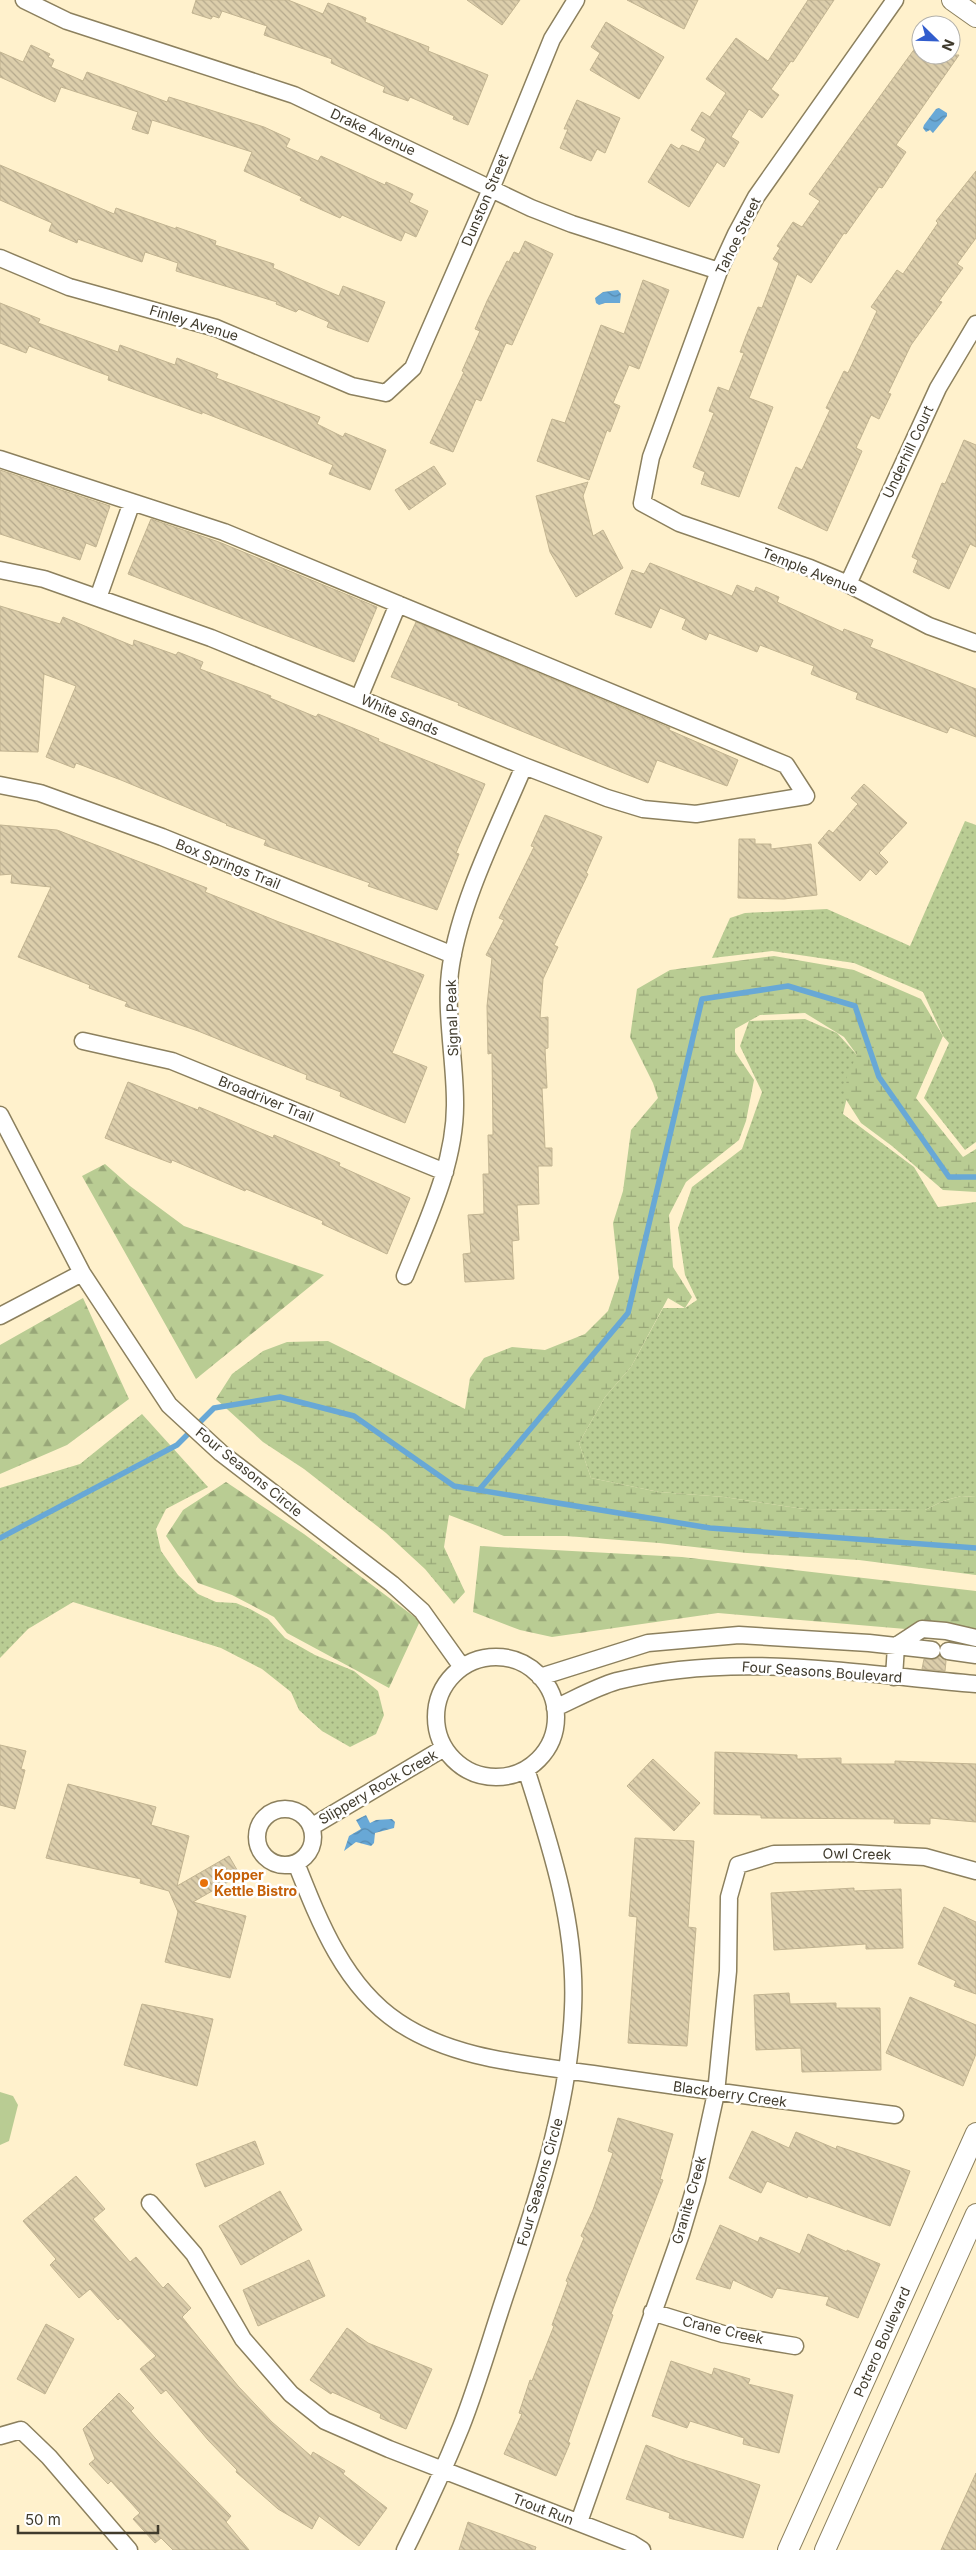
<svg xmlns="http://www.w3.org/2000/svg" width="976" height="2550" viewBox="0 0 976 2550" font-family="Inter,sans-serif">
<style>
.green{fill:url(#green-dots)}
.forest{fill:url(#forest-firs)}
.wetland{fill:url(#wetland-marsh)}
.pitch{fill:#b9cc93}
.water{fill:url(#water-waves)}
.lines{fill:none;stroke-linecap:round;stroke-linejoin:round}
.stream{stroke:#68a8d6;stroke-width:5.5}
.building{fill:url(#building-back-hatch);stroke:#c2b491}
.minor-casing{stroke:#8c805e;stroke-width:19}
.tertiary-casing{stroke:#8c805e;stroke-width:22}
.minor{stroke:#fff;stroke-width:16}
.tertiary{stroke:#fff;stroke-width:20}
.food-dot{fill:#e8710a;stroke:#fff;stroke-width:2}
.labels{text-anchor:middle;stroke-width:5;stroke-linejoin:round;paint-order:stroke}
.street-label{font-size:14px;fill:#403b2d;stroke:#fff}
.food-label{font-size:14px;font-weight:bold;fill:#c56008;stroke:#fff;text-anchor:start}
</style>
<defs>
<pattern id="green-dots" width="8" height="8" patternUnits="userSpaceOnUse" patternTransform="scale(1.25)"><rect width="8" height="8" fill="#b9cc93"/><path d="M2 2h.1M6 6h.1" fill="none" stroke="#98a778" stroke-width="1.8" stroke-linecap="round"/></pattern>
<pattern id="forest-firs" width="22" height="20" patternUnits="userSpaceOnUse" patternTransform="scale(1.25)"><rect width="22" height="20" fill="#b9cc93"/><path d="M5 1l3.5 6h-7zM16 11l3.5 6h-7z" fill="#98a778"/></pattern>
<pattern id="wetland-marsh" width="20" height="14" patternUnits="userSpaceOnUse" patternTransform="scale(1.25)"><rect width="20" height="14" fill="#b9cc93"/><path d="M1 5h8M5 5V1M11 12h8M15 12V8" fill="none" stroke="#98a778"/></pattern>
<pattern id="water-waves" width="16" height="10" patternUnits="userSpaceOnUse" patternTransform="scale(1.25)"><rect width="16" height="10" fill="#68a8d6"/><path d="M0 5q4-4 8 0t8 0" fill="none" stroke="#578aae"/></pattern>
<pattern id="building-back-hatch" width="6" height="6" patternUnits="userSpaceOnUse" patternTransform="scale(1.25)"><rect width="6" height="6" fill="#dcceab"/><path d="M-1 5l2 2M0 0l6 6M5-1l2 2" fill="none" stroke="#b4a88c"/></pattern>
</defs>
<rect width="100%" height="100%" fill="#fff1cc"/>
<!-- green -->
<path class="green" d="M965 821 976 825V1142L965 1150 924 1098 949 1043 943 1036 923 992 854 963 772 951 712 958 730 918 745 913 827 909 910 946Z
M805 1019 837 1033 857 1055 843 1114 914 1167 938 1207 976 1202V1497L961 1496 943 1501 925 1510 804 1509 724 1497 659 1492 591 1478 579 1443 605 1397 631 1367 663 1308H685L697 1300 685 1275 678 1228 692 1187 742 1149 762 1092 740 1046 749 1021Z
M142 1414 208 1487 166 1509 156 1529 161 1551 178 1575 198 1594 216 1602 236 1603 250 1609 268 1619 285 1638 315 1655 354 1671 378 1691 384 1715 376 1734 350 1747 322 1731 299 1710 291 1692 262 1669 221 1648 73 1602 28 1629 0 1658V1488L80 1464Z"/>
<!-- forest -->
<path class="forest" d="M105 1164 130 1186 184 1226 324 1275 196 1379 82 1176Z
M83 1298 129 1399 67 1445 0 1474V1345Z
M226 1482 304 1534 420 1621 389 1688 287 1633 274 1617 232 1595 198 1583 166 1536 183 1510Z
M480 1546 682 1557 976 1591V1635L718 1613 552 1637 520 1630 473 1612Z"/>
<!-- wetland -->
<path class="wetland" d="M774 956 854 970 921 999 943 1036 916 1098 963 1157 976 1149V1192L943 1190 892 1146 861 1123 845 1098 847 1076 857 1055 844 1037 805 1013 760 1015 735 1029V1052L754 1080 746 1121 739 1140 686 1182 669 1215 673 1267 692 1297 685 1308 668 1298 631 1367 605 1397 579 1443 591 1478 659 1492 724 1497 804 1509 925 1510 943 1501 961 1496 976 1497V1575L859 1560 747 1553 659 1543 566 1536H504L449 1515 444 1547 465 1592 454 1604 425 1569 386 1533 304 1469 263 1442 216 1399 232 1374 263 1351 287 1342 328 1341 465 1409 470 1378 484 1358 512 1347 545 1350 585 1334 608 1311 619 1278 613 1223 623 1191 631 1130 658 1098 653 1083 630 1037 637 989 670 970Z"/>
<!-- pitch -->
<path class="pitch" d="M0 2092 13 2096 18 2105 9 2141 0 2145Z"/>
<!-- water -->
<path class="water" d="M939 108 947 113V116L933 133 930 130 926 132 923 128 924 125 936 109Z
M618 290 621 294 620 303H605L599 305 596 303 595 298 603 292Z
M366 1815 370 1823 376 1820 392 1819 395 1822 394 1828 375 1833 374 1843 371 1846 356 1842 344 1851 349 1836 361 1829 356 1820Z"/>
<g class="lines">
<!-- stream -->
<path class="stream" d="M479 1490 628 1313 702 999 788 986 855 1006 879 1077 949 1177H976
M0 1538 177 1445 214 1408 280 1397 354 1416 454 1486 710 1528 976 1548"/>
</g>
<!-- building -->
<path class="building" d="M196 0H288L323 14 328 3 366 18 365 22 429 47 428 51 488 75 468 125 453 119 454 116 410 97 408 101 383 92 385 87 331 63 332 59 264 35 267 26 222 11 219 18 213 16 211 19 192 13Z
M467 0H520L502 25Z
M627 0H698L684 29Z
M808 0H834L793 62 791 61 771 89 779 95 762 118 749 109 731 137 739 142 724 167 717 162 689 207 648 182 671 144 679 149 682 145 699 152 706 139 691 130 702 112 710 117 726 93 706 79 736 38 768 61Z
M606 22 664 57 639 99 590 70 600 53 591 47Z
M921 40V55H959L896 145 906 152 882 188 879 187 846 234 844 233 811 283 797 274 749 398 773 407 739 497 701 484 705 472 693 467 714 413 709 411 718 387 729 391 744 353 740 352 746 336 758 307 762 308 779 263 773 259 780 248 777 246 793 222 802 227 820 201 809 194Z
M31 45 50 54 48 57 54 60 51 67 83 81 87 72 167 102 169 97 264 127 290 139 286 147 318 161 321 156 385 185 386 182 413 194 409 202 428 211 416 237 405 232 401 241 342 215 340 218 300 200 302 197 244 171 252 152 152 120 148 134 132 129 138 112 61 87 55 102 0 77V52L23 62Z
M577 100 620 118 605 153 597 149 591 161 560 148 568 129H564Z
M0 165 114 214 116 208 176 229V227L216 241 215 245 274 264 273 268 339 296 343 286 385 302 368 342 327 327 329 322 299 309 296 312 276 304 277 302 176 271 178 263 145 252 142 262 78 239 77 243 49 231 52 223 0 200Z
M976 171V238L957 264 963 268 939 301 942 302 911 345 888 393 891 394 879 419 871 415 856 448 862 451 827 531 778 508 796 467 802 470 830 410 826 408 844 371 848 373 877 311 871 307 897 270 903 274 938 223 936 221Z
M525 241 553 254 512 345 506 343 481 401 476 399 453 452 430 443 464 372 462 371 480 331 475 329 487 301 507 261 509 262 514 252 519 254Z
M643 280 669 290 639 369 629 365 613 403 620 406 610 432 607 430 589 480 537 461 552 419 565 423 601 325 624 334Z
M0 303 40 319 38 323 118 352 120 345 175 365 177 358 218 374 216 378 320 417 317 424 343 437 345 433 386 450 370 490 329 474 333 465 278 442 202 412V414L108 380 109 376 29 346 26 353 0 343Z
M964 440 976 445V547L970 544 949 589 913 572 918 560 912 557 942 483 945 484Z
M434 466 446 484 409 510 395 490Z
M0 470 110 506 96 547 86 543 80 560 0 534Z
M588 482 583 496 593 536 603 530 623 568 576 597 550 552 536 496Z
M151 519 219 542 377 607 354 662 128 574Z
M650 563 732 596 737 585 754 592 756 587 779 597 777 602 843 632 844 629 873 640 870 647 976 689V737L950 727 947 733 856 699 858 693 811 674 814 666 760 645 757 652 709 633 706 640 682 629 686 619 660 608 651 628 615 614 632 570 644 574Z
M0 606 60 624 63 617 133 646 134 640 176 655 178 652 203 662 200 669 271 696 270 698 316 717 318 714 353 728 379 739 378 741 485 784 456 853 459 854 437 910 368 886 370 883 264 845 266 840 226 825 227 824 121 780 76 763 74 768 46 757 76 686 44 674 38 752 0 751Z
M416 622 670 728 669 730 738 760 727 786 657 760 648 783 458 705 459 703 391 677Z
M864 784 907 823 879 853 888 862 876 875 870 869 860 881 818 843 829 830 833 833 858 804 851 798Z
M545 815 602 837 586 873 588 874 554 945 558 947 543 979 540 1018 548 1017V1048L545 1049 547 1088H542L545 1148H552V1166H538L539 1204 517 1205 519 1240 512 1241 514 1279 465 1282 463 1254 471 1253 468 1215 484 1214 483 1174H489L488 1135H493L492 1053 488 1054 487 1006 492 958 486 955 504 920 499 918 534 847 531 846Z
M0 825 57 830 207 888 205 892 279 922 424 975 392 1053 427 1067 405 1123 340 1096 341 1092 306 1079 307 1075 198 1031 125 1006 127 1002 89 988 90 985 18 957 51 887 11 883 12 874 0 875Z
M739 839H755V844H771V849L811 844 817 895 784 899 738 898Z
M128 1082 198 1110 199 1107 273 1138 274 1135 340 1163 339 1166 410 1198 387 1254 322 1224 323 1221 246 1189 245 1191 172 1160 171 1163 105 1138Z
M940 1656 946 1661 945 1671 922 1669 924 1659H936Z
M0 1745 26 1751 21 1769 25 1770 15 1809 0 1805Z
M715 1752 797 1755V1759L841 1758V1764H895V1761L976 1764V1822L930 1818V1824L894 1823 895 1819 761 1818V1815L714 1814Z
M653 1759 700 1803 674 1831 627 1786Z
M68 1784 156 1807 151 1825 189 1836 177 1886 229 1856 240 1875 193 1902 246 1916 230 1978 165 1962 178 1912 169 1891 140 1883 141 1879 46 1858Z
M635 1838 694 1841 688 1927 696 1928 687 2046 628 2043 637 1917 629 1916Z
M854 1888V1891L901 1889 903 1948 866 1949V1944L774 1950 771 1893Z
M944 1907 976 1922V1994L954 1986 956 1981 918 1964Z
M789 1993 790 2004 836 2003V2008H880L881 2070 802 2072 801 2048 756 2050 754 1995Z
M910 1997 976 2025V2054L963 2086 886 2053Z
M142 2004 213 2019 197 2086 124 2065Z
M618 2118 673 2134 660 2179 663 2180 611 2314 613 2315 568 2442 570 2443 556 2476 504 2454 522 2414 519 2413 530 2380 532 2381 554 2326 552 2325 568 2282 566 2281 584 2238 581 2236 593 2210 613 2153 608 2151Z
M752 2131 789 2148 796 2132 836 2149 837 2146 910 2171 890 2226 808 2196 807 2198 767 2181 761 2193 729 2178Z
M255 2141 264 2164 205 2187 196 2164Z
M76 2176 105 2209 93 2219 130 2262 136 2257 163 2288 168 2283 191 2308 182 2317 238 2386 272 2422 311 2456 313 2452 345 2471 343 2474 387 2508 359 2546 319 2516 312 2529 278 2509 236 2472 237 2470 208 2440 166 2390 161 2394 140 2369 156 2356 120 2318 118 2320 90 2289 79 2298 50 2265 56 2259 23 2221Z
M280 2191 302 2230 241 2265 219 2226Z
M720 2225 758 2242 760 2237 800 2254 808 2234 847 2252V2250L880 2264 858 2318 826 2305 829 2297 777 2288 772 2298 733 2280 730 2289 696 2279Z
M309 2260 325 2296 258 2326 243 2290Z
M46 2324 74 2339 45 2394 17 2379Z
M347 2328 368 2343 432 2369 406 2429 380 2418 381 2414 332 2392 331 2394 310 2380Z
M671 2361 712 2375 714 2368 750 2379 748 2384 793 2395 779 2453 743 2444 744 2438 690 2421 687 2428 652 2416Z
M119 2393 134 2408 131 2411 155 2438 231 2516 226 2522 249 2550H173L161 2538 155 2543 133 2519 140 2513 111 2481 108 2484 89 2464 95 2459 83 2429Z
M646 2445 678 2458 760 2485 743 2538 669 2518 670 2513 626 2499Z
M976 2473V2550H941L948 2534Z
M468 2522 536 2547 535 2550H459Z"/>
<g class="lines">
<!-- minor casing -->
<g class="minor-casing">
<path id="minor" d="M24 0 67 21 294 95 531 208 572 224 719 271
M895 0 756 197 736 234 719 271 651 457 642 503 679 523 810 568 848 584 929 626 976 643
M0 258 69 287 216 328 352 386 386 393 413 368 491 189 552 39 576 0
M0 459 224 532 786 765 806 796 696 814 643 809 607 798 524 766 211 638 44 579 0 570
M848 584 938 388 976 324
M98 598 132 502
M359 698 398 604
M0 785 40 793 162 837 453 955
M83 1041 172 1061 445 1172
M0 1115 82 1273 169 1405 221 1453 392 1584 422 1611 462 1667
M405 1276C427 1221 456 1162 455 1102 455 1058 444 1008 451 965 461 900 498 828 524 766
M0 1316 82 1273
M948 1651 976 1655
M436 1717a60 60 0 1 1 120 0a60 60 0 1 1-120 0Z
M540 1677 648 1643 739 1635 869 1643 932 1650
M894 1677 896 1646 922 1629 946 1631 976 1638
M555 1708C575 1699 596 1687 617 1681 735 1651 857 1674 976 1684
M257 1837a28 28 0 1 1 56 0a28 28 0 1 1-56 0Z
M311 1827 444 1748
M296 1863C319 1921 344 1986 398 2022 454 2060 528 2064 593 2074 693 2089 794 2102 895 2115
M150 2203 194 2254 243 2339 291 2394 325 2421 389 2449 631 2543 642 2550
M652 2312 723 2334 795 2346
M0 2436 21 2430 49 2457 129 2550
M579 2522 681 2234 697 2180 716 2093 728 1971 729 1897 738 1865 774 1854 850 1853 925 1857 976 1871
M405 2550C425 2510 444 2469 461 2427 479 2381 492 2334 508 2287 538 2197 569 2105 573 2009 577 1926 551 1847 526 1769"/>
</g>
<!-- tertiary casing -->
<g class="tertiary-casing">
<path id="tertiary" d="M952 0 976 17
M788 2550 976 2133
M825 2550 976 2214"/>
</g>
<!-- minor -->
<use href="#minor" class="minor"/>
<!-- tertiary -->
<use href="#tertiary" class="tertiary"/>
</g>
<!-- markers -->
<circle class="food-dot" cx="204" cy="1883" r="5"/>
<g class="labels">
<!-- street labels -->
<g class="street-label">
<text transform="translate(373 132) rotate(25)" y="5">Drake Avenue</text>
<text transform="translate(485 200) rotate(-67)" y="5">Dunston Street</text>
<text transform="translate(738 236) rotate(-64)" y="5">Tahoe Street</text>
<text transform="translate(194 323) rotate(17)" y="5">Finley Avenue</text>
<text transform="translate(908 452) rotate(-65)" y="5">Underhill Court</text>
<text transform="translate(810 571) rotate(22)" y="5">Temple Avenue</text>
<text transform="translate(400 715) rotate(23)" y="5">White Sands</text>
<text transform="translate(228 864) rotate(22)" y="5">Box Springs Trail</text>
<text transform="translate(452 1018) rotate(-92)" y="5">Signal Peak</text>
<text transform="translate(266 1099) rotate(22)" y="5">Broadriver Trail</text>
<text transform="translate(249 1472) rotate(39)" y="5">Four Seasons Circle</text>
<text transform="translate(822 1672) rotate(4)" y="5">Four Seasons Boulevard</text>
<text transform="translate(378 1787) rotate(-30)" y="5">Slippery Rock Creek</text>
<text transform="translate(857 1854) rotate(1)" y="5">Owl Creek</text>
<text transform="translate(730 2094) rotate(8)" y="5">Blackberry Creek</text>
<text transform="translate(540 2182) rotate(-74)" y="5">Four Seasons Circle</text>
<text transform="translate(689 2200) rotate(-74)" y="5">Granite Creek</text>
<text transform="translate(723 2330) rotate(13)" y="5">Crane Creek</text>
<text transform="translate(882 2342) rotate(-66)" y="5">Potrero Boulevard</text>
<text transform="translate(543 2509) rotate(21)" y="5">Trout Run</text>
</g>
<!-- food labels -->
<g class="food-label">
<text x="214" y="1880">Kopper<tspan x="214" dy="16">Kettle Bistro</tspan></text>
</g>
</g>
<!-- north arrow -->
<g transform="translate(936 40) rotate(113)"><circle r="24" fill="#ffffff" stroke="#b3b1ab"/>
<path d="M0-4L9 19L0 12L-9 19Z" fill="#315dcd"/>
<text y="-8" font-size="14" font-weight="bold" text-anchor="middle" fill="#403b2d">N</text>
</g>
<!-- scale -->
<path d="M18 2525v8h140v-8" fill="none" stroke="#403b2d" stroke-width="2.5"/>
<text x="25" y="2525" font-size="15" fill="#403b2d" stroke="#ffffff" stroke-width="4" paint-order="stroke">50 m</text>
</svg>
